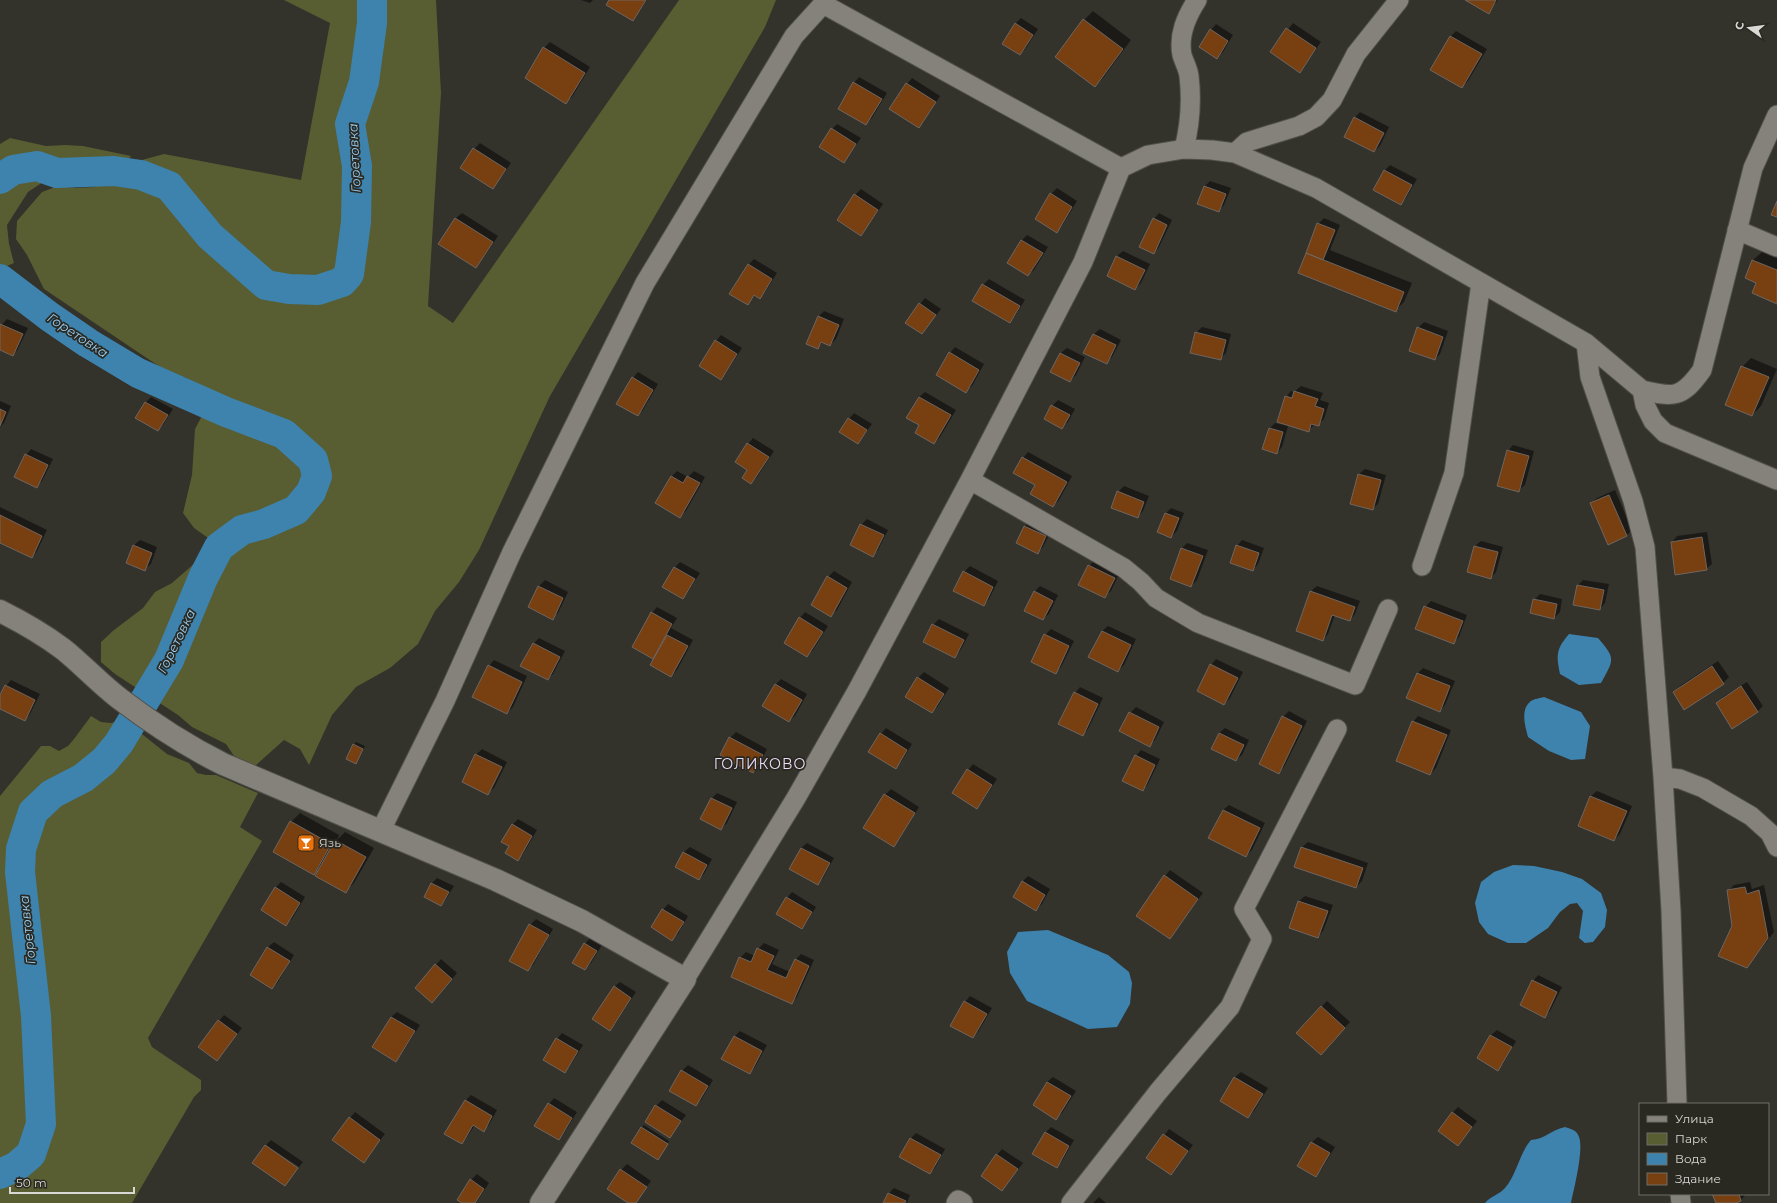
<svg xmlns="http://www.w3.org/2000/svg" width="1777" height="1203" viewBox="0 0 1777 1203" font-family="Montserrat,sans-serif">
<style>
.green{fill:#595d32}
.water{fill:#3d83ae}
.shadow{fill:#0007}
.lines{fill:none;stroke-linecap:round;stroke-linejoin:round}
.river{stroke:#3d83ae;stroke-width:30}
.building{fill:#783f11;stroke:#6e6661}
.minor-casing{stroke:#504f4a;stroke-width:21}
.tertiary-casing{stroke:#504f4a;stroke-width:24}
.minor{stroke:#84827a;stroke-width:19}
.tertiary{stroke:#84827a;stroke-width:22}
.labels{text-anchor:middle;stroke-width:3.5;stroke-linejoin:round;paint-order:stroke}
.poi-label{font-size:12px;fill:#d9d8d4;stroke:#292821;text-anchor:start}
.water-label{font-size:13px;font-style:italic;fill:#97cdf1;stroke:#292821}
.quarter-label{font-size:14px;letter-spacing:1px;fill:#eeddf8;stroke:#292821}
</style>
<rect width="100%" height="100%" fill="#33322b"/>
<!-- green -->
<path class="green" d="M284 0H436L441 93 428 306 453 323 679 0H776L765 27 550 396 479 550 459 582 435 611 418 644 390 668 356 687 332 715 309 765 300 749 284 740 255 766 236 759 226 744 192 727 178 715 115 674 101 662V642L114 630 143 608 155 592 172 583 203 556 211 540 194 528 183 513 192 475 195 429 204 412 187 378 169 373 44 289 27 255 16 239 17 221 42 192 58 186 76 188 94 187 112 181 142 160 164 154 301 180 330 23Z
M10 138 46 146 65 145 83 146 131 156 119 173 81 182H43L28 192 7 225 9 244 14 263 0 269V144Z
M91 716 101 722 111 723 120 721 128 723 167 754 189 763 197 773 206 775H216L258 793 240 827 262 841 148 1038 152 1047 201 1080V1090L194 1097 132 1203H0V796L41 746H50L59 751 68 746 74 739Z"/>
<!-- water -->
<path class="water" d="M1569 634 1598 638C1616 659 1614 659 1601 683L1579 685 1560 674C1556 655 1556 649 1569 634Z
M1544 697 1581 712 1590 726 1585 759 1571 760 1549 751 1528 737C1525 726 1520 709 1531 701 1534 699 1540 698 1544 697Z
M1513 865 1534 866 1562 872 1582 879 1601 893 1607 910 1605 927 1593 942 1585 943 1579 938 1583 911 1577 903 1570 904 1560 912 1548 928 1526 943H1508L1488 934 1479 922 1475 903 1481 882 1494 872Z
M1048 930 1108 955 1129 972 1132 983 1130 1004 1117 1027 1088 1029 1027 1001 1010 973 1007 952 1018 932Z
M1565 1127C1571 1129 1577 1130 1579 1137 1584 1149 1574 1189 1571 1203H1485C1491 1196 1500 1194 1505 1188 1517 1174 1519 1154 1531 1140 1546 1139 1550 1130 1565 1127Z"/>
<!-- shadow -->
<path class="shadow" d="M581 0H593L590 3Z
M610 0H647L633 20Z
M1467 0H1498L1488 12Z
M1093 11 1131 40 1103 78 1095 86 1084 20Z
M1021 18 1038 29 1026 48 1020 54 1015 24Z
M1293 23 1321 42 1300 71 1271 52Z
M1216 24 1233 35 1223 52 1217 58 1211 30Z
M1456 31 1487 49 1468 81 1462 87 1451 36Z
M550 42 590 67 572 97 566 102 526 77 544 48Z
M859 77 887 93 872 118 866 124 854 83Z
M912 78 940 96 924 121 919 127 907 84Z
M1360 112 1389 127 1380 146 1374 151 1354 118Z
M837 124 861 138 844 161 832 129Z
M480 143 511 163 493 188 474 149Z
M1390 165 1417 179 1406 198 1401 204 1385 170Z
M1210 181 1231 188 1224 205 1219 211 1198 204 1205 186Z
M1057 188 1077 201 1062 226 1057 231 1051 194Z
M861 189 883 204 861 235 838 220 855 195Z
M462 213 498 236 481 261 476 267 440 244 456 218Z
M1159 213 1172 220 1159 247 1154 253V219Z
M1324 218 1340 225 1330 250 1412 283 1404 302 1395 311 1299 273 1318 224Z
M1027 235 1048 247 1034 270 1028 275 1008 263 1022 240Z
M1123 251 1150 264 1141 283 1135 289 1108 275 1117 256Z
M1762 252 1777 258V303L1758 282 1753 260Z
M754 259 777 273 765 292 760 297 755 295 747 304 730 293 749 264Z
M989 279 1025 300 1015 316 1010 322 983 285Z
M925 298 941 309 922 333 920 304Z
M824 311 844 319 836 339 830 345 823 342 818 347V317Z
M7 319 28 328 18 349 13 355 0 349V327Z
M1424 322 1448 331 1440 354 1435 359 1418 328Z
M1202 327 1231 334 1226 353 1220 359 1196 333Z
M1100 329 1121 340 1112 357 1106 363 1085 352 1094 334Z
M721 335 742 348 726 373 721 378 716 341Z
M955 347 984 364 972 386 966 391 950 353Z
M1067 348 1085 357 1076 375 1070 381 1052 371 1061 353Z
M1751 358 1777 369 1761 406 1752 415 1742 367Z
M638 372 658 384 643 410 638 415 633 378Z
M1301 386 1323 393 1320 400 1329 403 1324 419 1318 425 1315 424 1308 431 1286 397 1291 391 1294 392Z
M925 392 956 410 940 437 934 443 921 425 908 417 919 397Z
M151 397 173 409 163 425 158 430 136 418 146 402Z
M1058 400 1075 409 1068 422 1062 427 1045 418 1052 406Z
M0 401 11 406 4 423 0 427Z
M854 413 872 424 858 443 849 419Z
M1275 423 1288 426 1282 447 1277 453 1270 428Z
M753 438 774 451 757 477 751 483 748 469V444Z
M1513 445 1534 451 1525 485 1519 490 1508 451Z
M31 449 53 459 42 481 37 486 26 455Z
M1028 452 1072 476 1059 500 1053 506 1036 485 1023 458Z
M1365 469 1386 475 1378 504 1372 509 1359 474Z
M677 471 688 477 694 471 705 477 686 511 680 516 671 477Z
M1124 486 1149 496 1143 511 1138 517 1118 492Z
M1615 490 1632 530 1627 535 1591 503 1597 498Z
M0 507 47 530 37 551 32 557 0 542Z
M1171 508 1184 513 1177 531 1171 537 1158 532 1166 513Z
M867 519 888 530 878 550 873 555 861 525Z
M1031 521 1051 531 1043 547 1038 553 1017 543 1025 526Z
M1707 532 1712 564 1706 569 1672 542 1677 536Z
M140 540 157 547 151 564 145 569 127 562 134 545Z
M1242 540 1264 548 1258 564 1253 570 1237 546Z
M1481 541 1503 547 1496 572 1491 578 1475 546Z
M1187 543 1208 550 1197 580 1191 586 1182 548Z
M1095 560 1120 572 1111 591 1105 596 1089 566Z
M680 562 700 573 688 592 683 598 663 587 675 567Z
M970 566 998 581 989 599 983 605 964 572Z
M834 571 852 582 837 610 831 615 828 577Z
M545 580 568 592 558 613 552 618 529 607 539 586Z
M1583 580 1609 584 1605 603 1600 609 1578 585Z
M1040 586 1058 595 1049 614 1043 619 1025 610 1035 591Z
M1317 586 1360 601 1355 614 1350 620 1335 615 1328 634 1323 640 1297 630 1311 591Z
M1540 594 1562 599 1560 612 1554 618 1534 600Z
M1431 601 1467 615 1459 637 1454 642 1425 607Z
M657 607 677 618 671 628 693 640 677 670 671 676 655 659 633 647 652 613Z
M805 612 828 626 813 650 807 656 800 618Z
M939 619 969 634 960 651 954 657 925 642 933 625Z
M1108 626 1136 639 1124 665 1118 671 1102 631Z
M1051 629 1074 641 1061 667 1055 673 1045 635Z
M539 638 565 651 553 674 548 679 522 666 534 643Z
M1216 659 1243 672 1230 698 1224 704 1211 665Z
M494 660 527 676 513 707 507 713 489 666Z
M1718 661 1729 677 1723 683 1685 708 1674 692 1680 686Z
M1423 668 1455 681 1445 705 1440 711 1418 673Z
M924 672 949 688 938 706 932 712 918 678Z
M781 679 807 694 795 716 789 721 763 706 776 684Z
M11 680 40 694 30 714 25 720 0 708V698L6 686Z
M1747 682 1763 706 1757 712 1717 703 1723 697Z
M1080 687 1103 698 1088 729 1083 735 1075 693Z
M1136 707 1164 722 1155 740 1150 745 1130 713Z
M1289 711 1307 721 1284 767 1278 773 1283 717Z
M1418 716 1451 730 1436 768 1430 774 1413 722Z
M886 728 912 744 901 762 895 767 881 734Z
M1225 728 1249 740 1242 755 1236 760 1212 748 1219 733Z
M736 732 767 749 759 766 753 771 730 738Z
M356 742 365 746 355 763 354 744Z
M482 749 507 762 494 788 488 793 476 755Z
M1141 750 1160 759 1148 784 1143 790 1136 756Z
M973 764 997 779 982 802 977 808 968 770Z
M891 789 919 807 899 840 893 846 885 795Z
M1597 791 1632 806 1620 834 1614 840 1579 825 1591 796Z
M717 793 737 802 727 823 721 829 712 798Z
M1229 805 1265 823 1252 850 1246 856 1210 838 1223 810Z
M300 813 339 835 337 840 345 832 374 848 354 883 346 891 322 865 313 874 291 822Z
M518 819 537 830 523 854 518 860 510 846 513 824Z
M1308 842 1368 863 1362 881 1356 887 1302 847Z
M807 843 834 858 823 878 818 884 801 848Z
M690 847 712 859 704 874 699 879 676 867 684 852Z
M1170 870 1203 893 1170 938 1165 876Z
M1028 876 1050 889 1042 904 1036 909 1022 882Z
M437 878 454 886 446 899 441 905 425 897 432 883Z
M281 882 305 897 292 919 286 924 275 888Z
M1750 882 1752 889 1764 885 1774 932 1747 967 1728 891 1734 885Z
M792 892 816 907 807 922 802 928 787 898Z
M1305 896 1333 905 1323 931 1318 937 1290 927 1299 901Z
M668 904 688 916 678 934 672 939 663 910Z
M536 919 553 929 533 965 528 970 510 960 530 925Z
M590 938 602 945 591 963 585 969V944Z
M274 942 294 955 278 982 272 988 251 975 268 947Z
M764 943 779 950 772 964 790 972 795 960 801 954 814 960 797 997 792 1003 740 958 746 952 755 956 758 949Z
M441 959 457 973 438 996 436 965Z
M1538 975 1562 987 1550 1011 1545 1016 1533 981Z
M620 982 636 992 615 1024 610 1029 614 987Z
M970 996 992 1008 978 1032 973 1037 965 1002Z
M1327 1001 1350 1022 1326 1048 1321 1007Z
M397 1012 420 1025 401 1055 396 1061 373 1047 391 1017Z
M224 1015 242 1028 217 1060 219 1021Z
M1497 1030 1516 1041 1503 1064 1498 1069 1478 1058 1491 1035Z
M740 1031 767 1045 755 1067 750 1073 734 1037Z
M562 1033 583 1045 570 1066 565 1072 557 1039Z
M688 1065 713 1080 701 1100 695 1105 682 1071Z
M1241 1072 1268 1088 1254 1111 1248 1117 1221 1101 1235 1077Z
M1053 1077 1076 1091 1062 1113 1056 1118 1047 1082Z
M471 1095 497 1110 489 1125 483 1130 475 1125 467 1137 462 1143 446 1133 466 1100Z
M554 1098 577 1112 564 1133 559 1139 549 1104Z
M662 1100 686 1115 670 1136 656 1106Z
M1458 1107 1477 1121 1458 1145 1452 1113Z
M355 1112 385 1134 363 1162 350 1118Z
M644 1125 669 1141 660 1156 641 1128Z
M1051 1127 1074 1140 1062 1161 1057 1166 1045 1133Z
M1169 1129 1193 1145 1171 1174 1148 1158Z
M916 1133 945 1149 935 1168 930 1173 900 1157 911 1138Z
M1318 1137 1335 1147 1321 1170 1315 1176 1298 1165 1312 1142Z
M271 1140 303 1162 299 1167 266 1145Z
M1002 1149 1023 1163 1002 1190 997 1155Z
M627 1164 651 1181 635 1203H630L621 1170Z
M477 1174 489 1183 476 1203H463L471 1180Z
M894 1188 910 1195 907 1203H884L889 1193Z
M1713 1194H1746L1741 1200 1733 1203H1717Z
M1099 1197 1106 1203H1093Z"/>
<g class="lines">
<!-- river -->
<path class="river" d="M0 179 13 170 37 166 57 173 114 171 141 175 169 186 210 236 266 285 289 289 318 290 342 282 349 274 356 222 357 166 350 124 364 82 372 23V0
M0 279 50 317 88 343 138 373 226 412 284 434 313 460 317 476 311 492 296 510 264 524 242 530 219 547 203 578 169 660 119 743 104 761 83 778 52 794 33 812 21 849 20 872 36 1016 41 1124 31 1154 17 1166 0 1174"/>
</g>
<!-- building -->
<path class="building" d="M609 0H646L633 21 606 5Z
M1465 0H1496L1489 14Z
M1083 19 1123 49 1095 87 1055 57Z
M1015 23 1033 35 1020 55 1002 44Z
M1286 28 1316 48 1300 73 1270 52Z
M1210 29 1228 41 1217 59 1199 47Z
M1450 36 1482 54 1462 88 1430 70Z
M543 47 585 73 566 104 525 78Z
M853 82 882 99 866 125 838 109Z
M906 83 936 102 919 128 889 109Z
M1354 117 1384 133 1374 152 1344 137Z
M831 128 856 144 844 163 819 147Z
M473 148 506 169 493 189 460 168Z
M1384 170 1412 185 1401 205 1373 190Z
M1204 186 1226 194 1219 212 1197 204Z
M1050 193 1072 207 1057 233 1035 219Z
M854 194 878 210 861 236 837 220Z
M1777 201V217L1771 215Z
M455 218 493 242 476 268 438 244Z
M1153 218 1167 225 1154 254 1139 247Z
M1317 223 1335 230 1323 260 1306 253Z
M1021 240 1043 253 1028 276 1007 263Z
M1306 253 1404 292 1396 312 1298 273Z
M1116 256 1145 270 1135 290 1107 276Z
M1752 260 1777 270V304L1752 293 1756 283 1745 278Z
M748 264 772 279 760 299 754 295 748 305 729 294Z
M982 284 1020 306 1010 323 972 301Z
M919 303 936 315 922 334 905 323Z
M818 316 839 325 830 346 821 342 818 349 806 344Z
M0 324 23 334 13 356 0 350Z
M1417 327 1443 337 1435 360 1409 351Z
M1195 332 1226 340 1221 360 1190 353Z
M1093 334 1116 345 1107 364 1083 353Z
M715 340 737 354 721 380 699 366Z
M949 352 979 370 966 393 936 375Z
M1060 353 1080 363 1070 382 1050 372Z
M1741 366 1769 377 1752 416 1725 405Z
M632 377 653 390 638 416 616 404Z
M1294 391 1318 399 1315 406 1324 409 1319 426 1311 424 1309 432 1277 422 1285 396 1292 398Z
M919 397 951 415 934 444 915 433 919 425 906 418Z
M145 402 168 415 158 431 135 418Z
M1051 405 1070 415 1062 429 1044 419Z
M0 409 6 412 0 426Z
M848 418 867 430 858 444 839 432Z
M1269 428 1283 432 1277 454 1262 449Z
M747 443 769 457 751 484 742 478 747 470 735 462Z
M1507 450 1529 456 1519 492 1497 486Z
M25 454 48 465 37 488 14 477Z
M1022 457 1067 482 1053 507 1030 494 1035 485 1013 473Z
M1358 474 1381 480 1373 510 1350 504Z
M671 476 683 483 687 476 700 483 680 518 655 503Z
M1117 491 1144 502 1138 518 1111 508Z
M1609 495 1627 536 1608 545 1590 503Z
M1165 513 1179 518 1171 538 1157 532Z
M0 515 42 536 32 558 0 543Z
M860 524 884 535 873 557 850 545Z
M1024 526 1046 536 1038 554 1016 543Z
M1702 537 1707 570 1675 575 1671 542Z
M133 545 152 553 145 571 126 563Z
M1236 545 1259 553 1253 571 1230 563Z
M1474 546 1498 552 1491 579 1467 572Z
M1181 548 1203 556 1191 587 1170 579Z
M1088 565 1115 578 1105 598 1078 585Z
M674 567 695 579 683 599 662 587Z
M963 571 993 587 984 606 953 591Z
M827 576 847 588 831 617 811 605Z
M1577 585 1604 590 1600 610 1573 605Z
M538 586 563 598 553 620 528 607Z
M1034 591 1053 601 1043 620 1024 611Z
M1310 591 1355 607 1350 621 1332 615 1323 641 1296 631Z
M1533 599 1557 604 1554 619 1530 613Z
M1424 606 1463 621 1454 644 1415 629Z
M651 612 672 624 653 659 632 647Z
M799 617 823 632 807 657 784 643Z
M932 624 964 640 955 658 923 642Z
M1102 631 1131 645 1118 672 1088 657Z
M1044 634 1069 646 1056 674 1031 662Z
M667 635 688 646 671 677 650 665Z
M533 643 560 657 548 680 520 666Z
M1210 664 1238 678 1224 705 1197 691Z
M488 665 522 682 507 714 472 697Z
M1712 666 1724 684 1684 710 1673 692Z
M1417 673 1450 686 1440 712 1406 698Z
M917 677 944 694 932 713 905 697Z
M775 684 802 700 789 722 762 706Z
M5 685 35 700 25 721 0 709V695Z
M1741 686 1758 712 1732 729 1716 703Z
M1074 692 1098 704 1083 736 1058 724Z
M1129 712 1159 727 1150 747 1119 731Z
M1282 716 1302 726 1279 774 1259 764Z
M1412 721 1447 735 1430 775 1396 761Z
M880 733 907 750 896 769 868 752Z
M1219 733 1244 745 1236 761 1211 749Z
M729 737 763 755 753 773 720 755Z
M353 744 363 749 356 764 346 759Z
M475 754 502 767 488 795 462 782Z
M1135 755 1155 765 1143 791 1122 781Z
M967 769 992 785 977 809 952 793Z
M884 794 915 813 894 847 863 828Z
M1590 796 1627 811 1614 841 1578 826Z
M711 798 732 808 721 830 700 819Z
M1223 810 1260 828 1246 857 1208 838Z
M290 821 331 844 314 875 273 852Z
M512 824 532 836 518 861 505 853 509 846 501 842Z
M335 840 366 857 346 893 315 876Z
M1301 847 1363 868 1356 888 1294 867Z
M801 848 830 863 818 885 789 869Z
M683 852 707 865 699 880 675 867Z
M1164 875 1198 899 1170 939 1136 916Z
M1022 881 1045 895 1036 911 1013 897Z
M431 883 449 892 441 906 424 897Z
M275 887 300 903 286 926 261 910Z
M1745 887 1747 894 1759 890 1768 938 1747 968 1718 956 1732 926 1727 890Z
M786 897 812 912 802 929 776 914Z
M1298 901 1328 911 1318 938 1289 928Z
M662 909 684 922 672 941 651 927Z
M529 924 549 935 528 971 509 961Z
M584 943 597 951 585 970 572 963Z
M267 947 290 961 272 989 250 975Z
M757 948 774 956 767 970 786 978 795 959 809 966 792 1004 731 977 739 957 751 962Z
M435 964 452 979 432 1003 415 988Z
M1532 980 1557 992 1545 1018 1520 1005Z
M614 986 631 998 610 1031 592 1019Z
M964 1001 987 1014 973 1038 950 1026Z
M1321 1006 1345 1028 1321 1055 1296 1033Z
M391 1017 415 1031 396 1062 372 1047Z
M218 1020 237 1034 217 1061 198 1047Z
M1490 1035 1512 1047 1498 1071 1477 1058Z
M734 1036 762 1051 750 1074 721 1059Z
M556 1038 578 1051 565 1073 543 1060Z
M681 1070 708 1086 696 1106 669 1091Z
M1234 1077 1263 1094 1248 1118 1220 1101Z
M1047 1082 1071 1096 1056 1120 1033 1105Z
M465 1100 492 1116 484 1132 473 1125 462 1144 444 1134Z
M548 1103 572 1118 559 1140 534 1126Z
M655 1105 681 1121 670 1138 645 1122Z
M1452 1112 1472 1127 1458 1146 1438 1131Z
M349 1117 380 1140 364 1163 332 1140Z
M641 1127 668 1144 658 1160 631 1143Z
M1045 1132 1069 1146 1057 1168 1032 1154Z
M1163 1134 1188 1151 1171 1175 1146 1158Z
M910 1138 941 1155 930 1174 899 1157Z
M1311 1142 1330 1153 1316 1177 1297 1166Z
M265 1145 298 1168 285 1186 252 1163Z
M996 1154 1018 1169 1002 1191 981 1176Z
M620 1169 647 1187 636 1203H628L607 1189Z
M470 1179 484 1189 475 1203H462L457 1200Z
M888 1193 906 1201 905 1203H883Z
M1712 1194H1739L1741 1201 1736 1203H1716Z"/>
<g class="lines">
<!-- minor casing -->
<g class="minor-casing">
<path id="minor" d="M1184 149C1190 125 1192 101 1189 76 1188 68 1184 62 1182 55 1178 35 1186 17 1197 0
M1235 153 1247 142 1299 126 1316 117 1332 100 1356 54 1399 0
M1737 230 1777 247
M1586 343 1642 390 1645 405 1653 421 1665 433 1777 480
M1642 390C1674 398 1682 398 1702 370L1753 168 1777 115
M970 480 1124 568 1141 582 1156 598 1198 623 1355 685 1388 609
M1422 566 1454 473 1481 283
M1663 777 1680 779 1703 788 1751 816 1770 833 1777 847
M381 830 445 701 512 552 645 283 794 36 823 4 1121 168
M685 979 796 798 857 691 970 480 1083 262 1121 168 1148 155 1184 149 1212 150 1235 153 1316 188 1586 343 1590 377 1633 501 1645 547 1663 777 1671 911 1677 1104
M1680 1194 1681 1203
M956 1203 958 1200 963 1203
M1071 1203 1158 1092 1230 1007 1262 939 1244 909 1337 729"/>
</g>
<!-- tertiary casing -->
<g class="tertiary-casing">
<path id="tertiary" d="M0 611C22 622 43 634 63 649 83 665 100 684 120 699 153 724 187 746 223 764L496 880 582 921 685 979 541 1203"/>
</g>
<!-- minor -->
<use href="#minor" class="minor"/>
<!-- tertiary -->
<use href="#tertiary" class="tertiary"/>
</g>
<!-- icons -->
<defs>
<g id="bar-square" transform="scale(0.9)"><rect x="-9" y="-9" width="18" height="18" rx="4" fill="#e8710a" stroke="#292821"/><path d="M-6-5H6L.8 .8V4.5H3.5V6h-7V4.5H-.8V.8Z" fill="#fff"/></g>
</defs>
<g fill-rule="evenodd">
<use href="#bar-square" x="306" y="843"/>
</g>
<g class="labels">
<!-- poi labels -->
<g class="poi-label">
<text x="319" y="847">Язь</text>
</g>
<!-- water labels -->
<g class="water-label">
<text transform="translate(354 158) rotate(-93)" y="5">Горетовка</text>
<text transform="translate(78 335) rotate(33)" y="5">Горетовка</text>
<text transform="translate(176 641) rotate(-64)" y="5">Горетовка</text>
<text transform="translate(27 930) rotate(-96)" y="5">Горетовка</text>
</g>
<!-- quarter labels -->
<g class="quarter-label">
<text x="760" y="769">ГОЛИКОВО</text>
</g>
</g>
<!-- legend -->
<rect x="1639" y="1103" width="130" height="92" fill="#292821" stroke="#6f6e69"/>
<rect x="1647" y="1116" width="20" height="6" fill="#84827a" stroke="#6f6e69"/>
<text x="1675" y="1123" font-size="12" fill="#d9d8d4">Улица</text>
<rect x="1647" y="1133" width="20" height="12" fill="#595d32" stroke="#6f6e69"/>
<text x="1675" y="1143" font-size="12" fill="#d9d8d4">Парк</text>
<rect x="1647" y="1153" width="20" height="12" fill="#3d83ae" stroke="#6f6e69"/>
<text x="1675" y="1163" font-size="12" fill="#d9d8d4">Вода</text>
<rect x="1647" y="1173" width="20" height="12" fill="#783f11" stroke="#6f6e69"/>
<text x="1675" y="1183" font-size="12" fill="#d9d8d4">Здание</text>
<!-- north arrow -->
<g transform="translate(1749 28) rotate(284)" stroke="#292821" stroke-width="3" paint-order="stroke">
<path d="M0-3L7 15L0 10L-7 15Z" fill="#d9d8d4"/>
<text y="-6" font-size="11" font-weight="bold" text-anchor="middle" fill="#d9d8d4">С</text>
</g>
<!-- scale -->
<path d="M10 1187v6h124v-6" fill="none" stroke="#d9d8d4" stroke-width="2"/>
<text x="16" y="1187" font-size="12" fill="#d9d8d4" stroke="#292821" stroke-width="3" paint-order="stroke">50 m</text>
</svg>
